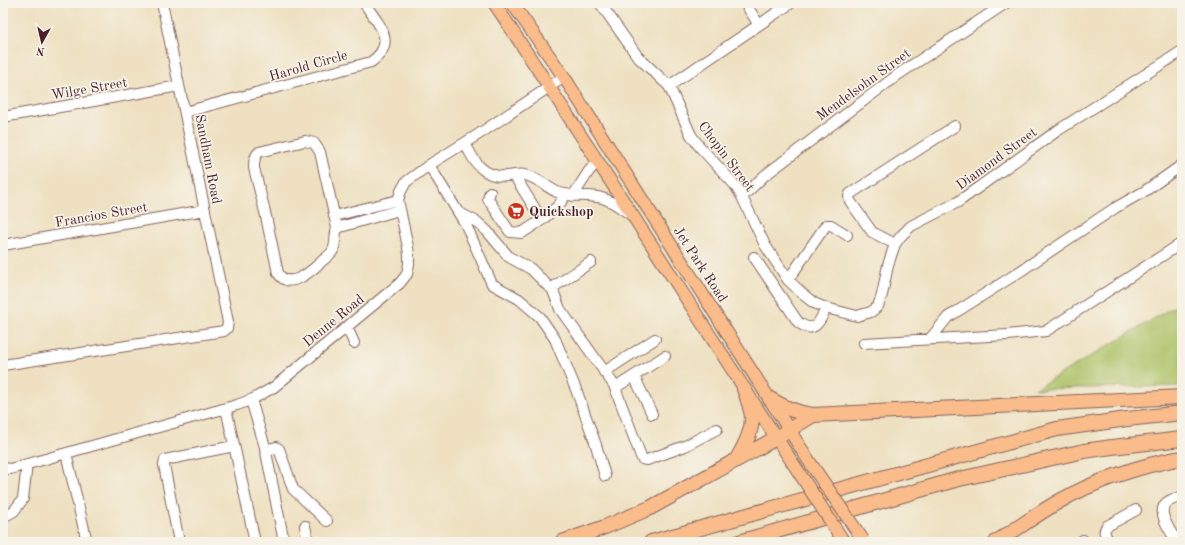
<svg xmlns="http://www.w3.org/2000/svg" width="1185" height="545" viewBox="0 0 1185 545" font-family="'Old Standard TT',serif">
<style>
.green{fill:#abc165;stroke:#7a7048}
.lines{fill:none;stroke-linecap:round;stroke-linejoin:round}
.minor-casing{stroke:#83635f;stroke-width:12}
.major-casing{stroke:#83635f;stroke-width:14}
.highway-casing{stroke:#83635f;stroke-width:16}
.minor{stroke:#fff;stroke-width:10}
.major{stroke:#f9bc8a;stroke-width:12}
.highway{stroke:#f9bc8a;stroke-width:14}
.major-bridge-casing{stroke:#83635f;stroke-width:14;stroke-linecap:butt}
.major-bridge{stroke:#f9bc8a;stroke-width:12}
.labels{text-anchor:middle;stroke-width:3.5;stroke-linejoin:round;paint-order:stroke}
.street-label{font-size:14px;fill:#4a1f2b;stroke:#f7f3e8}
.poi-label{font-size:14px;font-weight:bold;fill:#4a1f2b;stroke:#f7f3e8;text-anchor:start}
</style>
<rect width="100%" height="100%" fill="#f7f3e8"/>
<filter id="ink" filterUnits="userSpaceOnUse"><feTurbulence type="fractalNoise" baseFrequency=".025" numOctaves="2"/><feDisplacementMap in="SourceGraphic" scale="8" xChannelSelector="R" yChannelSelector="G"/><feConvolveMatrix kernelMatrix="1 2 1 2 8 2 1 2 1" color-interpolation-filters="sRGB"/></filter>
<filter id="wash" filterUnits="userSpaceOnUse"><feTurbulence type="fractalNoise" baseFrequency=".012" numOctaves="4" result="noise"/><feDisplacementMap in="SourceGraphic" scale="16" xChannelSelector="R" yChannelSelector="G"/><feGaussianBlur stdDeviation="0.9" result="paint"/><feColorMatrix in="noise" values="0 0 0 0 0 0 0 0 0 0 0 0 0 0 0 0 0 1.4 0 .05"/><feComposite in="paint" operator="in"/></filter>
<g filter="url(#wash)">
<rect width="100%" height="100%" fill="#eee0c0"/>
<!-- green -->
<path class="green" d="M1182 302V386L1035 389Z"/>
</g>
<g filter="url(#ink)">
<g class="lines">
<!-- minor casing -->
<g class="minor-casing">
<path id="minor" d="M600 3 638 57 669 86 691 135 699 146 735 185 742 197 765 245 788 280 805 296 814 303 826 308 857 316 871 312 878 306 882 295 888 265 895 244 901 236 911 226 958 202 1057 131 1182 51
M745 3 759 25
M669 86 791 3
M185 112 371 62C398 43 379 24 364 3
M3 117 179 86
M305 141 314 143 320 152 337 228C334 236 337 245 332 252 329 256 324 259 320 263 310 272 289 291 278 273L265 212 254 168C254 162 254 157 259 152Z
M465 143C474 162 483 178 507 176 513 176 519 173 525 175 537 177 546 187 557 192 572 198 587 194 602 198 613 201 622 209 631 215
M429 165 466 225 492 284 519 299 540 317 555 339 577 392 596 445 605 476
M514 175 542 220
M490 192 488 199 510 232 522 233 543 219 559 205 566 194
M573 196 589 171 598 161
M742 197 764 176 899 74 1006 3
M458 212 477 222 487 231 509 257 531 269 549 287 552 288 591 262
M334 216 398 200
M337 228 399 210
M895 244 872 232 850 201 849 197 850 194 955 126
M3 245 205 210
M754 257 798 322C814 335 820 322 826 308
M788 280 826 225H831L847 235
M552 288 560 309 614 385 642 459 647 460 685 446 717 429
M347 327 354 343
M930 339 948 317 953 314 1010 278 1115 208 1145 191 1182 165
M864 343 1007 335 1046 331 1182 243
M3 365 224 331 227 328 228 322 162 3
M604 372 655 339
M634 376 652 414
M615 388 665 356
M251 400 265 447 284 542
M226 408 255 542
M265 450 276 447 279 449 293 489 327 521
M66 453 87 542
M3 468 10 469 237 405 253 399 274 387 400 283 407 274 409 264V255L408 247 398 200 401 191 406 182 429 165 479 134 564 77
M3 517 14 511 23 499 27 464
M305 526 308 542
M179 542 164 465 165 460 234 446
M1080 542 1083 540
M1109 542C1106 536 1102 532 1107 526L1136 510
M1177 542C1166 524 1149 502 1182 497"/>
</g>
<!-- major casing -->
<g class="major-casing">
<path id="major" d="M494 3C597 158 696 315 798 471
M512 3 564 77 811 464"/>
</g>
<!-- highway casing -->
<g class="highway-casing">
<path id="highway" d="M770 399C784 407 796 413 813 415
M737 459C745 445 755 427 751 411 749 404 747 396 744 389
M562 542 605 527 650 508 776 438 813 415 1182 397
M651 542 1057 429 1127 419 1182 413
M739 542 955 480 1084 451 1112 447 1182 439
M996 542C1017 529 1037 514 1058 502 1094 481 1141 465 1182 458"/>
</g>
<!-- minor -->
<use href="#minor" class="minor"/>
<!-- major -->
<use href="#major" class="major"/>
<!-- highway -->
<use href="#highway" class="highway"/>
<!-- major-bridge casing -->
<g class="major-bridge-casing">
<path id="major-bridge" d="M811 464 863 540
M798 471 844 542"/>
</g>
<!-- major-bridge -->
<use href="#major-bridge" class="major-bridge"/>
</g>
</g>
<!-- icons -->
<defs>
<g id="supermarket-disc" transform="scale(0.9)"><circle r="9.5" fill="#c8321e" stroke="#f7f3e8"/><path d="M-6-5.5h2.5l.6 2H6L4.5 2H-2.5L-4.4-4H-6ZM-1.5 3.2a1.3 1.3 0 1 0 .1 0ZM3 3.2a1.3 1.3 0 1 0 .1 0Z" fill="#fff"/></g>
</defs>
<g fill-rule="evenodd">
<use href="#supermarket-disc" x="516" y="211"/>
</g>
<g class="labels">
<!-- street labels -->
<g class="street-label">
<text transform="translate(308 65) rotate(-16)" y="5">Harold Circle</text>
<text transform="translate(863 84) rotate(-36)" y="5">Mendelsohn Street</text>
<text transform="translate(89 88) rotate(-10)" y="5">Wilge Street</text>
<text transform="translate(727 156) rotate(53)" y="5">Chopin Street</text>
<text transform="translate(996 158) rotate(-36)" y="5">Diamond Street</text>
<text transform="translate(209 159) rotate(79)" y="5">Sandham Road</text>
<text transform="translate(101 214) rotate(-10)" y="5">Francios Street</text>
<text transform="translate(701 264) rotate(57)" y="5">Jet Park Road</text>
<text transform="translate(333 320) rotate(-39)" y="5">Denne Road</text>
</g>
<!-- poi labels -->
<g class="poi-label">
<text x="529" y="216">Quickshop</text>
</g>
</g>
<!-- margin -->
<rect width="1185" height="545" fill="none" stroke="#f7f3e8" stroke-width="16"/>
<!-- north arrow -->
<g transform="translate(42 42) rotate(188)" stroke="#f7f3e8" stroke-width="3" paint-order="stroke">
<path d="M0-3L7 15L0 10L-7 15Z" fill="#4a1f2b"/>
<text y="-6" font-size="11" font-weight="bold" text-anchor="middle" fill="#4a1f2b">N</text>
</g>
</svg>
